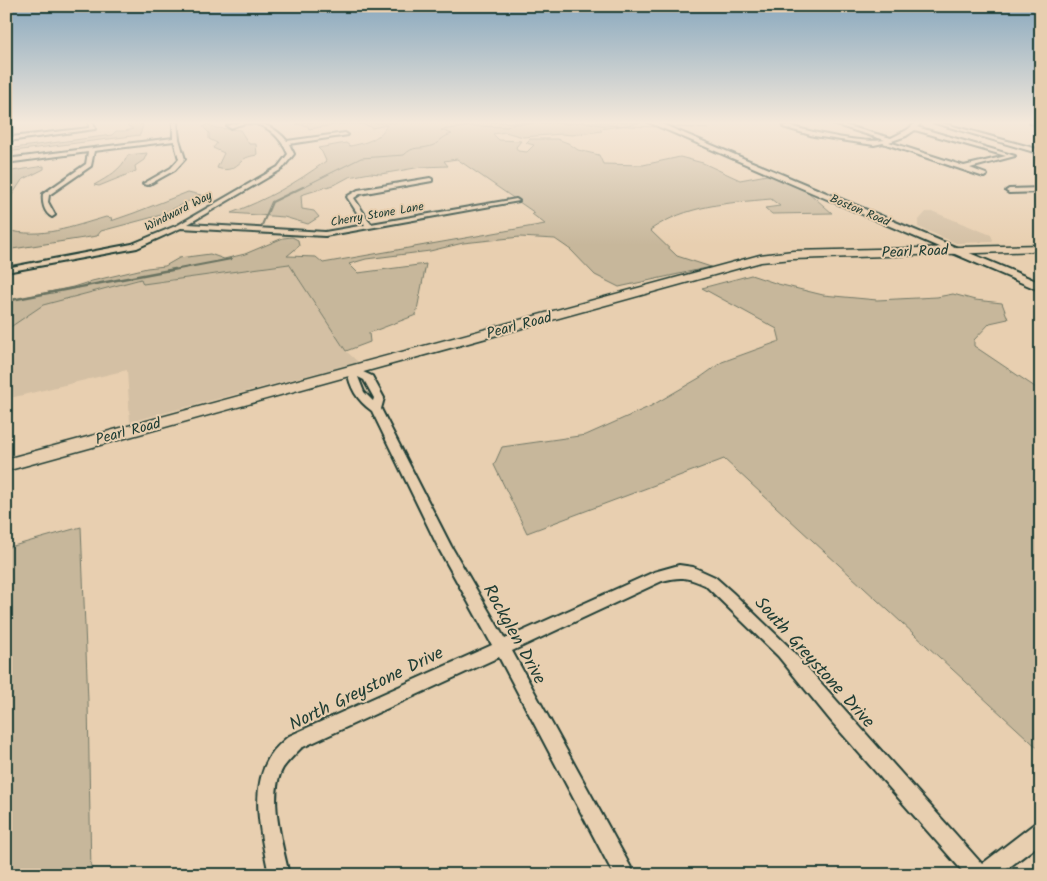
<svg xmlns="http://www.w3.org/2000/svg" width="1047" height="881" viewBox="0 0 1047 881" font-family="Kalam,sans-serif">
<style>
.built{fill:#d4c0a4}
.green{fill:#c7b79b;stroke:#737a68}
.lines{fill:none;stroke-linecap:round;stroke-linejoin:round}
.stream-far2{stroke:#687261;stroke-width:1}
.stream-far1{stroke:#687261;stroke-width:2}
.stream{stroke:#687261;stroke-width:2.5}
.street-casing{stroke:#1f3d34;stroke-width:4}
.secondary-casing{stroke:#1f3d34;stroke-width:4}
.primary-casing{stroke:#1f3d34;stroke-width:3}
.street{fill:#e8cfb0;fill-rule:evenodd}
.secondary{fill:#e8cfb0;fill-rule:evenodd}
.primary{fill:#e8cfb0;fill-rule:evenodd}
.labels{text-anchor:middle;stroke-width:4;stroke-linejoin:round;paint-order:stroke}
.far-street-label{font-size:12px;fill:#1f3d34;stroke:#e8cfb0}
.street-label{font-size:15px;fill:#1f3d34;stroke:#e8cfb0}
.near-street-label{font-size:18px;fill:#1f3d34;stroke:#e8cfb0}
</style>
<rect width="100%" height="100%" fill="#e8cfb0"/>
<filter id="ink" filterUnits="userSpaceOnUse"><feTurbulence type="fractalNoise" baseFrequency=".02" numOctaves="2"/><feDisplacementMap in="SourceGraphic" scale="10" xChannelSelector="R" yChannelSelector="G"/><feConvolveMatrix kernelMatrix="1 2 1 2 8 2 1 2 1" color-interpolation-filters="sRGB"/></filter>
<g filter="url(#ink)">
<!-- built -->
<path class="built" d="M926 212H934L991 235 993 240 991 242 956 243 918 227V221Z
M289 264 346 351 358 362 130 422 127 370 6 399V330L43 305 142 279 143 284Z"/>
<!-- green -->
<path class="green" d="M127 122H140L139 123 143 125 140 135 6 152V149L112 135 116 131H125L133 129 128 126Z
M302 122 323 123 547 122 568 124 580 122H646L600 129 602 131 572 135 562 134 523 137 505 132 493 134 499 140 521 141 516 147 518 151 527 152 534 145 526 143 530 139H557L568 143 578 150 599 155 603 164 643 165 680 157 703 163 740 180 772 174 811 191 808 192 832 213 772 214 765 208 780 206 771 199C727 203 687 205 650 230L677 256 711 267 619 287 595 275 571 250 555 239 520 237 463 243 430 251 366 259 349 264 358 273 426 264 416 315 369 333 370 342 346 351 289 264 143 284 141 279 43 305 6 330V301L73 287 92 281 147 268 165 266 179 258 210 254 224 259 245 254 283 238 292 237 298 240 299 246 287 256 316 257 323 263 545 224 532 214 535 213 457 159 444 161 448 166 421 167 381 174 370 173 349 177 336 184 301 195 302 209 314 211 319 217 308 224 284 217 231 213C266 200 296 183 326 161L322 152 318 148 346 143 350 146C365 143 379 140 387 125L372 128C359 119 325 127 309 129L308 126 296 124Z
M208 124 216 128 240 130 249 144H256L257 155C252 156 245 157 242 161 234 168 229 172 217 168L224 153 213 148 217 143 209 139V133L203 127Z
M147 153 144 160 135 166 136 171 99 186 94 185C108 177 121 170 128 155Z
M44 166V169L22 180 6 204V172Z
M188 192 201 195 161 215 101 231 97 236 6 250V230C42 239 71 227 106 217L112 218 111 221 134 213Z
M751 275 778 284 823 295 877 300 937 297 953 294 975 300 1002 303 1008 319 990 323 974 340V346L1041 391V751L724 459 527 533 494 465 502 447 586 435 651 406 701 377 722 362 780 341 777 329 702 288Z
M81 527 88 701 91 875H6V548Z"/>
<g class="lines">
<!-- stream-far2 -->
<path class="stream-far2" d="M584 122 601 125 660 127
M666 126 708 129
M672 128 685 133
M691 136 769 169
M807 184 816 188
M301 188 361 158 404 155C414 145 419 150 431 146 439 144 440 137 452 134L441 130 472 126 507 127 515 124 569 122"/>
<!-- stream-far1 -->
<path class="stream-far1" d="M813 187 818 189
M262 225 272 202 303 187
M168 271 231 259"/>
<!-- stream -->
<path class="stream" d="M6 301 175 269"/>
<!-- street casing -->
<g class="street-casing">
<path id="street" d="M10 122H14L11 137 89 128V122H93L95 129 8 141 6 140Z
M173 122H177L179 139 185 159 175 170 148 185 143 184 171 168 179 159 174 141 94 151 91 166 49 195 48 202 55 215 52 217C44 213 42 202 43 194L86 164 88 152 6 163V159L173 138Z
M242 122C261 122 275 126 287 141L345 133 348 135 289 144 294 154 282 169 188 224 325 232 365 225 347 197 348 196 358 190 430 178 432 179V181L360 194 354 198 371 224 516 199 519 201 325 236 181 228 137 248 6 272V268L132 244 178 225 278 167 288 154C281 138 268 124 249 123 243 123 236 126 230 128L227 126Z
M827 122H833L891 138 907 130 917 122 920 124 917 127 1015 156 970 168 986 174 987 175 984 177 883 143 874 145 814 136 783 127 786 125C811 132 861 144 885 140ZM915 130 1006 156 964 166 889 142 906 136Z
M932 122H938L1041 150V154Z
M1030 122H1041V125L1030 123Z
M1041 188V192L1009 193 1006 191 1009 189Z
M352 367 372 376 384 398 381 409 451 546 505 639 654 572 679 565 693 567 715 577 733 593 788 646 982 864 1034 824 1041 822V843L999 875H966L831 721 778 656 705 585C687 577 681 576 662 581L512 651 635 875H614L499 657 301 748C295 754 288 761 283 768 267 795 283 846 289 875H269C262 837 248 792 270 756 275 748 282 742 289 736L492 645 439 549 372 411C357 400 350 388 347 370ZM358 377 364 380 374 398 373 401 364 392Z"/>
</g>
<!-- secondary casing -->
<g class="secondary-casing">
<path id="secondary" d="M648 122H657L1041 283V291Z"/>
</g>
<!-- primary casing -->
<g class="primary-casing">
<path id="primary" d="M1041 245V251L793 259 761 262 6 471V459L760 255 793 251Z"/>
</g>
<!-- street -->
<use href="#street" class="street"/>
<!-- secondary -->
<use href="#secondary" class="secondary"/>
<!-- primary -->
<use href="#primary" class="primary"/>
</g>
</g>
<!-- sky -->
<linearGradient id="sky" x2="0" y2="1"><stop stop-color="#88a8be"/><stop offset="0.5" stop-color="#f5e9db"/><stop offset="1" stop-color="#f5e9db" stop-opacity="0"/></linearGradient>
<rect width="1047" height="245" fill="url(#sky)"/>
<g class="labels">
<!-- far-street labels -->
<g class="far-street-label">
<text transform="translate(860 210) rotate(23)" y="4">Boston Road</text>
<text transform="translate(178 211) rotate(-27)" y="4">Windward Way</text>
<text transform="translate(377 214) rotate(-10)" y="4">Cherry Stone Lane</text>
</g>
<!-- street labels -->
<g class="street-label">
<text transform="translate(915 251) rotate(-2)" y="5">Pearl Road</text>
<text transform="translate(519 325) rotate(-15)" y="5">Pearl Road</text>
<text transform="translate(128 431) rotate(-15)" y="5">Pearl Road</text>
</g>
<!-- near-street labels -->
<g class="near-street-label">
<text transform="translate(515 634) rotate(61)" y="6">Rockglen Drive</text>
<text transform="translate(815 662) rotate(48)" y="6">South Greystone Drive</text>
<text transform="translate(366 688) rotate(-26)" y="6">North Greystone Drive</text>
</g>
</g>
<!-- margin -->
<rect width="1047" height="881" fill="none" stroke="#e8cfb0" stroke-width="25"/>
<rect x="12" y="12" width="1022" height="856" fill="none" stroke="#1f3d34" stroke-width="2" filter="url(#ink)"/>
</svg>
